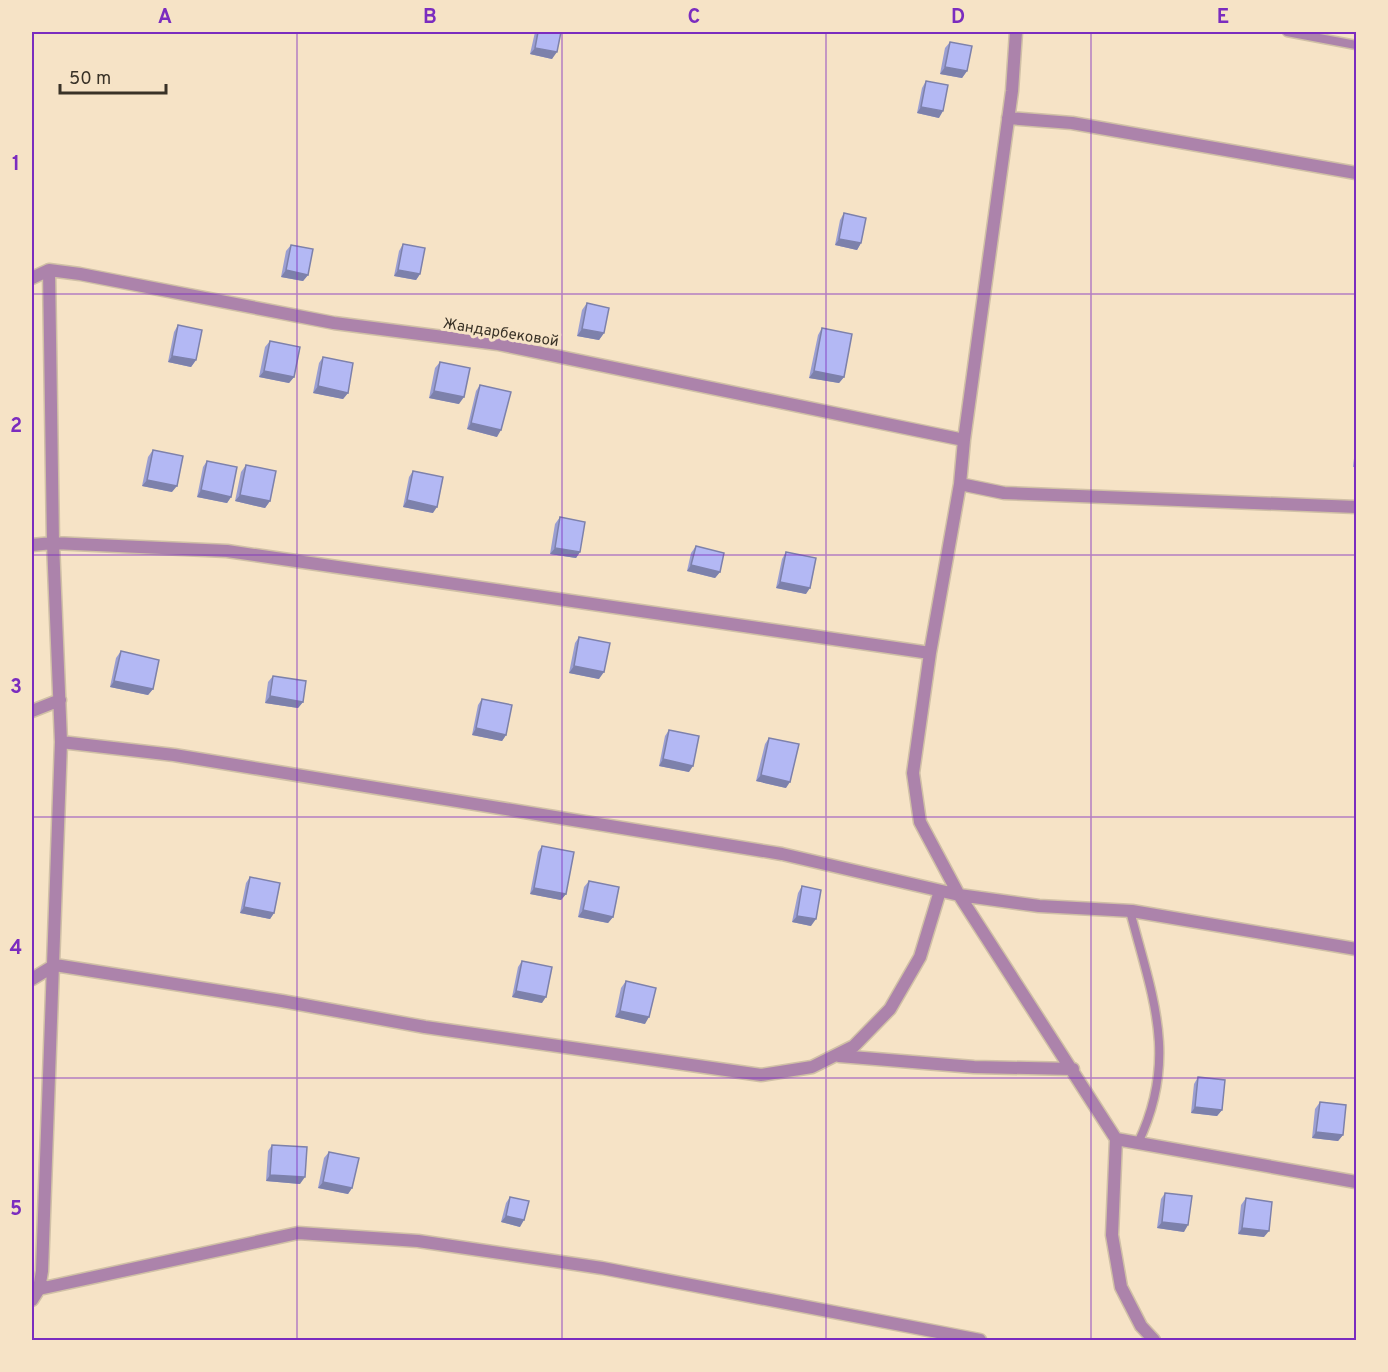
<svg xmlns="http://www.w3.org/2000/svg" width="1388" height="1372" viewBox="0 0 1388 1372" font-family="Overpass,sans-serif">
<style>
.lines{fill:none;stroke-linecap:round;stroke-linejoin:round}
.lane-casing{stroke:#d0c0a6;stroke-width:11}
.street-casing{stroke:#d0c0a6;stroke-width:15}
.lane{stroke:#ac83ab;stroke-width:8}
.street{stroke:#ac83ab;stroke-width:12}
.wall{fill:#9a9ed2}
.shaded-wall{fill:#7d81ab}
.building{fill:#b3b8f4;stroke:#7d81ab;stroke-width:1.5}
.grid{fill:none;stroke:#7b2cbf;stroke-width:1.5;stroke-opacity:0.55}
.labels{text-anchor:middle;stroke-width:6;stroke-linejoin:round;paint-order:stroke}
.street-label{font-size:15px;fill:#393227;stroke:#f6e3c6}
.neatline{fill:none;stroke:#7b2cbf;stroke-width:2}
.grid-label{font-size:20px;text-anchor:middle;font-weight:bold;fill:#7b2cbf}
</style>
<rect width="100%" height="100%" fill="#f6e3c6"/>
<g class="lines">
<!-- lane casing -->
<g class="lane-casing">
<path id="lane" d="M1287 32 1356 45
M1130 911C1152 996 1179 1058 1138 1143"/>
</g>
<!-- street casing -->
<g class="street-casing">
<path id="street" d="M1016 32 1012 91 964 440 960 484 930 653 913 773 920 822 959 895 1116 1139 1112 1235 1121 1287 1141 1326 1154 1340
M1008 118 1072 123 1356 173
M32 278 49 270 80 274 334 323 498 344 964 440
M960 484 1004 493 1356 507
M32 545 53 543 227 551 930 653
M32 711 60 700
M61 742 174 755 782 854 959 895 1039 906 1132 911 1356 949
M32 979 55 965 282 1001 425 1027 761 1075 812 1067 854 1046 890 1009 920 957 940 891
M839 1056 974 1067 1073 1069
M1116 1139 1356 1182
M39 1289 298 1233 418 1241 602 1268 980 1340
M32 1300 39 1289 42 1271 61 742 53 543 49 270"/>
</g>
<!-- lane -->
<use href="#lane" class="lane"/>
<!-- street -->
<use href="#street" class="street"/>
</g>
<!-- wall -->
<path class="wall" d="M535 32H561L552 59 530 54Z
M950 42 967 71 962 78 940 74 945 48Z
M926 81 939 118 917 113 922 88Z
M844 213 861 243 857 250 835 245 840 220Z
M403 244 420 274 416 280 394 276 399 251Z
M291 245 308 275 303 281 281 277 286 251Z
M587 303 604 333 599 340 577 336 582 310Z
M178 325 196 360 191 367 168 362 174 332Z
M822 328 844 377 839 383 809 378 818 335Z
M270 341 294 377 289 383 259 377 265 347Z
M323 357 348 393 343 399 313 393 319 363Z
M440 362 459 404 429 398 435 368Z
M480 385 497 437 467 429 476 391Z
M1356 441V467H1353Z
M153 450 172 492 142 486 148 457Z
M207 461 231 497 227 503 197 497 203 467Z
M246 465 270 501 265 508 235 501 241 472Z
M413 471 433 513 403 507 409 477Z
M560 517 580 552 576 558 550 554 555 524Z
M696 546 720 572 715 578 687 571 691 553Z
M786 552 806 594 776 588 782 559Z
M579 637 599 679 569 673 575 643Z
M121 651 153 689 148 695 110 687 116 658Z
M273 676 303 702 298 708 265 703 268 682Z
M482 699 506 735 502 741 472 735 478 705Z
M669 730 689 772 659 766 665 736Z
M769 738 786 788 756 781 765 744Z
M542 846 566 894 561 900 530 894 538 852Z
M250 877 274 913 270 919 240 913 246 883Z
M589 881 613 917 608 923 578 917 584 887Z
M802 886 811 926 792 922 798 893Z
M522 961 542 1003 512 997 518 967Z
M626 981 645 1024 615 1017 621 988Z
M1198 1077 1222 1110 1217 1116 1191 1113 1194 1084Z
M1320 1102 1343 1135 1338 1141 1312 1138 1315 1109Z
M272 1145 300 1184 266 1181 268 1151Z
M329 1152 352 1188 348 1194 318 1188 324 1158Z
M1165 1193 1184 1232 1157 1228 1161 1199Z
M510 1197 520 1227 501 1222 506 1203Z
M1246 1198 1264 1237 1238 1234 1241 1205Z"/>
<!-- shaded-wall -->
<path class="shaded-wall" d="M535 48 557 52 552 59 530 54Z
M945 67 967 71 962 78 940 74Z
M921 107 943 111 939 118 917 113Z
M839 239 861 243 857 250 835 245Z
M286 270 308 275 303 281 281 277Z
M398 270 420 274 416 280 394 276Z
M582 329 604 333 599 340 577 336Z
M172 356 196 360 191 367 168 362Z
M264 371 294 377 289 383 259 377Z
M814 371 844 377 839 383 809 378Z
M318 386 348 393 343 399 313 393Z
M434 391 464 397 459 404 429 398Z
M471 423 501 430 497 437 467 429Z
M147 480 177 486 172 492 142 486Z
M201 490 231 497 227 503 197 497Z
M240 495 270 501 265 508 235 501Z
M407 500 437 507 433 513 403 507Z
M555 548 580 552 576 558 550 554Z
M691 565 720 572 715 578 687 571Z
M780 582 810 588 806 594 776 588Z
M574 666 604 672 599 679 569 673Z
M114 681 153 689 148 695 110 687Z
M270 696 303 702 298 708 265 703Z
M476 728 506 735 502 741 472 735Z
M663 759 693 766 689 772 659 766Z
M761 775 790 782 786 788 756 781Z
M534 888 566 894 561 900 530 894Z
M244 907 274 913 270 919 240 913Z
M583 910 613 917 608 923 578 917Z
M797 916 816 919 811 926 792 922Z
M516 991 546 997 542 1003 512 997Z
M620 1011 649 1017 645 1024 615 1017Z
M1195 1107 1222 1110 1217 1116 1191 1113Z
M1316 1132 1343 1135 1338 1141 1312 1138Z
M270 1175 305 1177 300 1184 266 1181Z
M323 1182 352 1188 348 1194 318 1188Z
M506 1216 524 1220 520 1227 501 1222Z
M1162 1222 1188 1225 1184 1232 1157 1228Z
M1242 1228 1269 1231 1264 1237 1238 1234Z"/>
<!-- building -->
<path class="building" d="M538 32H561L557 52 535 48Z
M950 42 972 46 967 71 945 67Z
M926 81 948 85 943 111 921 107Z
M844 213 866 218 861 243 839 239Z
M403 244 425 248 420 274 398 270Z
M291 245 313 249 308 275 286 270Z
M587 303 609 308 604 333 582 329Z
M178 325 202 330 196 360 172 356Z
M822 328 852 334 844 377 814 371Z
M270 341 300 347 294 377 264 371Z
M323 357 353 363 348 393 318 386Z
M440 362 470 368 464 397 434 391Z
M480 385 511 392 501 430 471 423Z
M153 450 183 456 177 486 147 480Z
M207 461 237 467 231 497 201 490Z
M246 465 276 471 270 501 240 495Z
M413 471 443 477 437 507 407 500Z
M560 517 585 522 580 552 555 548Z
M696 546 724 553 720 572 691 565Z
M786 552 816 558 810 588 780 582Z
M579 637 610 643 604 672 574 666Z
M121 651 159 660 153 689 114 681Z
M273 676 306 681 303 702 270 696Z
M482 699 512 705 506 735 476 728Z
M669 730 699 736 693 766 663 759Z
M769 738 799 744 790 782 761 775Z
M542 846 574 852 566 894 534 888Z
M250 877 280 883 274 913 244 907Z
M589 881 619 887 613 917 583 910Z
M802 886 821 890 816 919 797 916Z
M522 961 552 967 546 997 516 991Z
M626 981 656 988 649 1017 620 1011Z
M1198 1077 1225 1080 1222 1110 1195 1107Z
M1320 1102 1346 1105 1343 1135 1316 1132Z
M272 1145 307 1147 305 1177 270 1175Z
M329 1152 359 1158 352 1188 323 1182Z
M1165 1193 1192 1196 1188 1225 1162 1222Z
M510 1197 529 1201 524 1220 506 1216Z
M1246 1198 1272 1202 1269 1231 1242 1228Z"/>
<!-- grid -->
<path class="grid" d="M297 32V1340M562 32V1340M826 32V1340M1091 32V1340M32 294H1356M32 555H1356M32 817H1356M32 1078H1356"/>
<g class="labels">
<!-- street labels -->
<g class="street-label">
<text transform="translate(501 332) rotate(9)" y="5">Жандарбековой</text>
</g>
</g>
<!-- border -->
<rect width="1388" height="1372" fill="none" stroke="#f6e3c6" stroke-width="66"/>
<!-- scale -->
<path d="M60 84v9h106v-9" fill="none" stroke="#393227" stroke-width="3"/>
<text x="69" y="84" font-size="18" fill="#393227" stroke="#f6e3c6" stroke-width="4.5" paint-order="stroke">50 m</text>
<rect x="33" y="33" width="1322" height="1306" class="neatline"/>
<g class="grid-label">
<text x="165" y="23">A</text>
<text x="430" y="23">B</text>
<text x="694" y="23">C</text>
<text x="958" y="23">D</text>
<text x="1223" y="23">E</text>
<text x="16" y="170">1</text>
<text x="16" y="432">2</text>
<text x="16" y="693">3</text>
<text x="16" y="954">4</text>
<text x="16" y="1215">5</text>
</g>
</svg>
